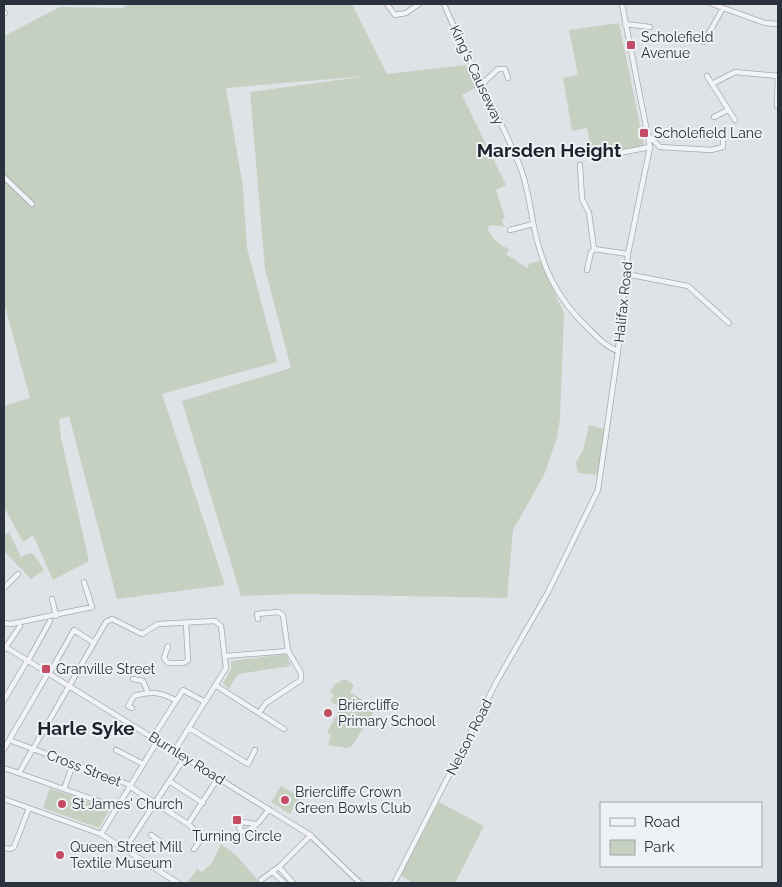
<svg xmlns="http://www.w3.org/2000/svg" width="782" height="887" viewBox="0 0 782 887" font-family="Raleway,sans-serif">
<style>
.green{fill:#c6d0c1}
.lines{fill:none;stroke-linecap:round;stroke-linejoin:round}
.minor-casing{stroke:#a5aab1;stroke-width:6}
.minor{stroke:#f1f3f6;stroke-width:4.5}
.poi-dot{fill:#c44d65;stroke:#eef2f5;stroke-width:2}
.labels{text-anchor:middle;stroke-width:4;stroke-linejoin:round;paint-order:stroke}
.poi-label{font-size:14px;fill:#29323d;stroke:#eef2f5;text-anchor:start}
.street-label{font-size:14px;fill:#29323d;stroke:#eef2f5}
.district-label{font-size:19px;font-weight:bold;fill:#1b232e;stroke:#eef2f5}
</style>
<rect width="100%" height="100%" fill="#dfe3e7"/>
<!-- green -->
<path class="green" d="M129 4H352L387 74 466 65 477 87 462 95 506 185 496 190 505 218 501 220 505 227 491 225 487 227C492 239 498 244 509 249L506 254 527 268 530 263 540 261 564 313 560 418 557 438 544 475 513 530 507 598 297 594 241 596 182 401 291 368 265 269 250 92 367 76 226 88 243 187 247 248 277 362 162 394 225 585 117 599 69 416 59 419 61 438 89 561 53 580 33 535 23 542 4 507V406L30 398 4 303V36L60 7 122 8Z
M619 23 644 145 592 156 587 128 572 131 563 78 578 75 569 30Z
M589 425 607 430 600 475 578 473 576 462 583 450Z
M9 532 21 557 30 553 34 555 44 570 31 579 4 551V535Z
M286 654 291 666 238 674 229 689 223 683 231 669V661Z
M345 679 354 685 350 692 376 708 352 746 347 748 328 745 331 735 327 732 343 704 340 707 330 701 334 695 330 692 335 684Z
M281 786 300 797 290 814 271 802Z
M50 788 110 809 99 828 43 808Z
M439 802 484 826 455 883H413L400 875Z
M221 844 236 855 260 883H187L197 869 202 872 212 863Z"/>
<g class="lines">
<!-- minor casing -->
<g class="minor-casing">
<path id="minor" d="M387 4 395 15 406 13 419 4
M444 4C466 57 495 107 517 159 526 179 529 201 533 222 541 265 556 298 588 328 597 337 606 347 618 351
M712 4 765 23 778 24
M4 12 5 13
M625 24 650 27
M704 42 723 8
M707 76 735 120
M712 84 735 72 778 76
M481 85 498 69H505L508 78
M777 106 778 75
M714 117 728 110
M649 136 660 147 711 150 723 147V139
M594 158 650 147
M580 165 582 199 589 213 594 249
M4 177 32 204
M510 230 533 224
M587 270 591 252 594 249 628 254
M626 274 688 286 729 323
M4 588 18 574
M52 599 56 616
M258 619 257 614 278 612 283 615 288 651
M4 623 11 624 92 607 84 582
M4 646 310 835 360 883
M168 646 164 658 168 663H184L188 660 186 623
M4 650 20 626
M225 656 288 651 301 673V680L266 703 259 713
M28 661 50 621
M49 674 74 630 94 643
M133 679 143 681 148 693
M215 685 284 729
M4 700 27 661
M132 708 128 706 134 696C150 691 161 692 175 700
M189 728 248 764 255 750
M153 737 183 690 205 702
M9 740 130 785
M4 749 48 673
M116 750 143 764
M4 768 115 807
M19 773 106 622 112 619 142 634 158 624 215 621 221 626 226 668 175 750
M169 781 203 803
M129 786 188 824 218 778
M64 789 73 764
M4 799 101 834 178 883
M188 824 203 837 194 849
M256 824 242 822 239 828 243 832C255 829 262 819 269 809
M101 834 158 740
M151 835 161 842
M4 848 10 849 14 847 29 808
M125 849 185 757
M279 867 293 883
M272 871 284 883
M261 880 280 866 311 835
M394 883 498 679 548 592 598 490 618 351 628 254 650 147 622 4"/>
</g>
<!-- minor -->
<use href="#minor" class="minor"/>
</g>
<!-- markers -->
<g class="poi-dot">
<rect x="626" y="40" width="10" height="10" rx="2.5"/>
<rect x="639" y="128" width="10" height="10" rx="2.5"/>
<rect x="41" y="664" width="10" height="10" rx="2.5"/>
<circle cx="328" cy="713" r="5"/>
<circle cx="285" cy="800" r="5"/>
<circle cx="62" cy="804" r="5"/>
<rect x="232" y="815" width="10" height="10" rx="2.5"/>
<circle cx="60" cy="855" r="5"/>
</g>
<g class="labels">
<!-- poi labels -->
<g class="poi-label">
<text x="641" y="42">Scholefield<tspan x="641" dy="16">Avenue</tspan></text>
<text x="654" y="138">Scholefield Lane</text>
<text x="56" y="674">Granville Street</text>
<text x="338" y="710">Briercliffe<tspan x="338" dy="16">Primary School</tspan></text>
<text x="295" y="797">Briercliffe Crown<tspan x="295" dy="16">Green Bowls Club</tspan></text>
<text x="72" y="809">St James' Church</text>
<text x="237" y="841" text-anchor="middle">Turning Circle</text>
<text x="70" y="852">Queen Street Mill<tspan x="70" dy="16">Textile Museum</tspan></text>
</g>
<!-- street labels -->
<g class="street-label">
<text transform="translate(477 75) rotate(65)" y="5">King's Causeway</text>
<text transform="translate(623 302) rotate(-84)" y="5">Halifax Road</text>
<text transform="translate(469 737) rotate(-63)" y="5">Nelson Road</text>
<text transform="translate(187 758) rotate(32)" y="5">Burnley Road</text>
<text transform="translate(84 768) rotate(21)" y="5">Cross Street</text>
</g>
<!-- district labels -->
<g class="district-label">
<text x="549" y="157">Marsden Height</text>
<text x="86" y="735">Harle Syke</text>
</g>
</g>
<!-- border -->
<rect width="782" height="887" fill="none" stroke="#29323d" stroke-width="10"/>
<!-- legend -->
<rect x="600" y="802" width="162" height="65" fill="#eef2f5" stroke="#9fa5ab"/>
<rect x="610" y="818" width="25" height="8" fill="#f1f3f6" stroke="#9fa5ab"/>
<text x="644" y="827" font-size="15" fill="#29323d">Road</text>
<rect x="610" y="840" width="25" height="15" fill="#c6d0c1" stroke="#9fa5ab"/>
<text x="644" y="852" font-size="15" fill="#29323d">Park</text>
</svg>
